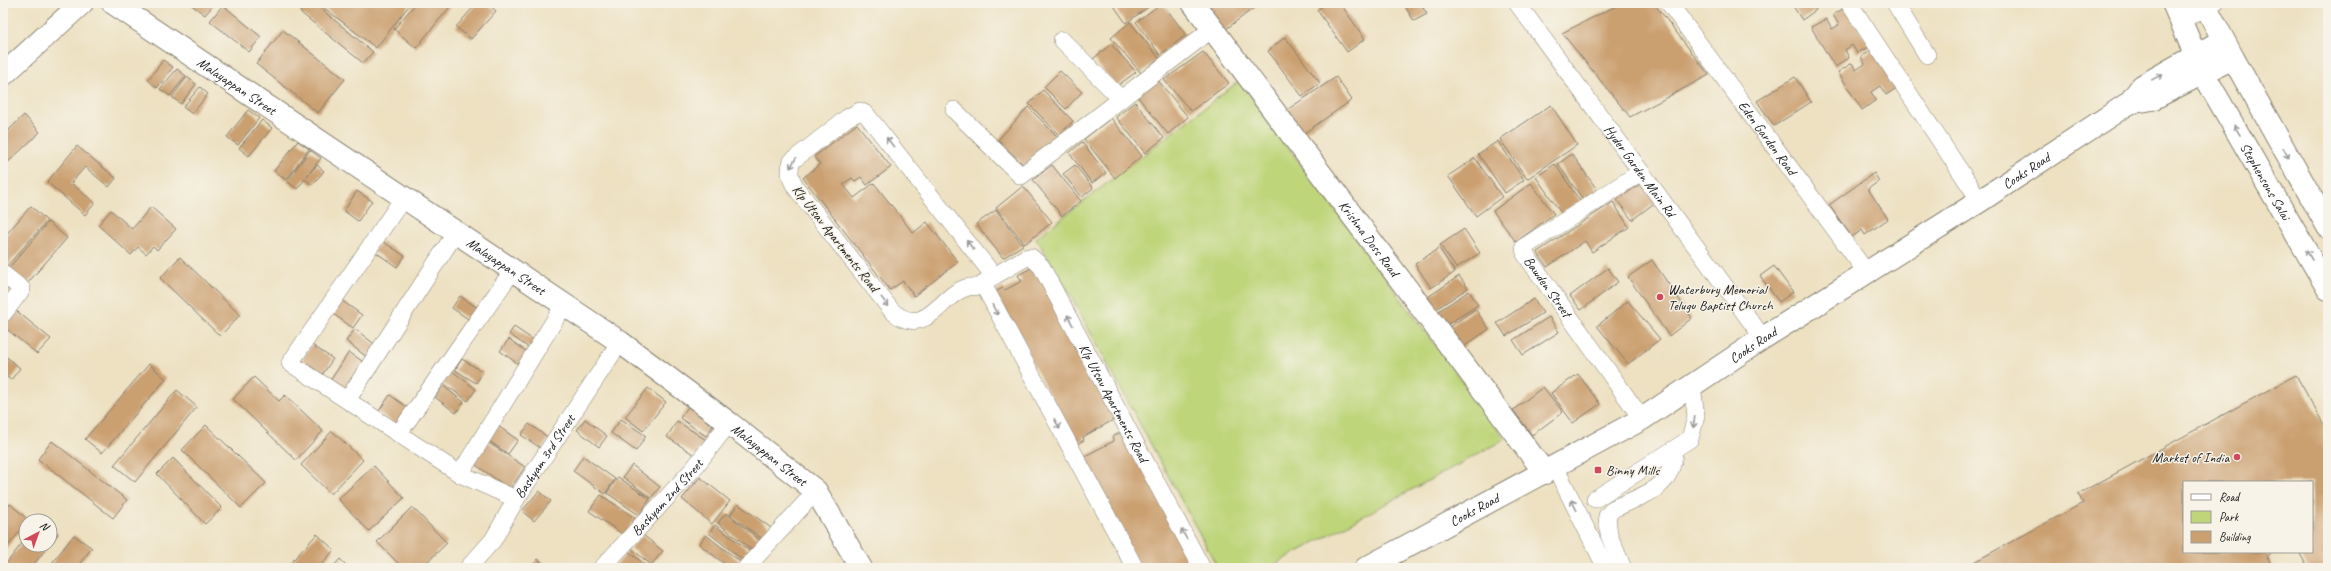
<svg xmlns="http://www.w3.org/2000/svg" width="2331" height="571" viewBox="0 0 2331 571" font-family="Caveat,sans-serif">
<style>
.green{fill:#bed57a;stroke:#6d784b}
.building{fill:#cba071}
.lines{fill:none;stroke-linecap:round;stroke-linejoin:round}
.street-casing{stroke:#847e6f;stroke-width:18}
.secondary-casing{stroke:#847e6f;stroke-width:24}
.primary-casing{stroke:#847e6f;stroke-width:24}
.street{stroke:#fff;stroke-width:17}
.secondary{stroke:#fff;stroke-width:22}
.primary{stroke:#fff;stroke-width:22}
.oneway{stroke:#999}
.poi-dot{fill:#d1495b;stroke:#f7f3e8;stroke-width:1.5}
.labels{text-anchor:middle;stroke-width:3;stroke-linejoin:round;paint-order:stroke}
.street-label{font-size:14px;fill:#1c1c1c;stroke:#f7f3e8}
.poi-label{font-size:14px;fill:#1c1c1c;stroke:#f7f3e8;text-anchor:start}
</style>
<rect width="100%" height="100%" fill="#f7f3e8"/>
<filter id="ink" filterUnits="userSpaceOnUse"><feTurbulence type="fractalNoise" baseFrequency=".025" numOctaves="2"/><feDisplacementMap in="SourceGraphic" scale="8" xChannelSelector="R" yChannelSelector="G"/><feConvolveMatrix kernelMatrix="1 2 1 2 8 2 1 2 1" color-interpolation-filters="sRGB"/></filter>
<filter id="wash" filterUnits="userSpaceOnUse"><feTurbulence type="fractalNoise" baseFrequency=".012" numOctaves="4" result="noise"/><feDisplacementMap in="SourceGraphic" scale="16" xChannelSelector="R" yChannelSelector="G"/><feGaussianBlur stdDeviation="0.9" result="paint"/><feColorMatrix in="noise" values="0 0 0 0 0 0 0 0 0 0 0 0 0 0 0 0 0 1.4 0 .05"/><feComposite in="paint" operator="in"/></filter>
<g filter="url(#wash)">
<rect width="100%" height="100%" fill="#ede1c2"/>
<!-- green -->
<path class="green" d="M1239 81 1505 439 1268 568H1218L1061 278 1036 238Z"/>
<g id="blocks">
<!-- building -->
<path class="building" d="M189 3H215L205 15Z
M307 3H314L373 52 363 63 300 12Z
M318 3H411L376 48Z
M416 3H453L416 48 394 29Z
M477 3H487L496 11 471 39 456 27Z
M1119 3H1154L1126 23 1114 6Z
M1162 3 1186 35 1160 55 1136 22Z
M1197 3H1259V4L1221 33Z
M1327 3H1340L1365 39 1347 52 1317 10Z
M1403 3H1420L1427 14 1414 21Z
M1622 3H1654L1709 75 1630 117 1562 33Z
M1791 3H1815L1813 4 1816 10 1802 20Z
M223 5 261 37 249 52 210 21Z
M1846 7 1870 46 1857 53 1852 45 1845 50 1849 58 1835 67 1811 27 1826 19 1832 29 1839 25 1833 15Z
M1130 22 1159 58 1141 73 1111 38Z
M283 30 345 79 318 113 256 64Z
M1285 37 1320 83 1302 96 1268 51Z
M1111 44 1136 72 1117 86 1093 59Z
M1874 49 1898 87 1886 95 1880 86 1871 92 1876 100 1862 110 1838 72 1852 63 1856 70 1865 64 1861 57Z
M1203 52 1229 83 1191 111 1164 80Z
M163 60 173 67 157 88 148 80Z
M177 69 186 76 170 96 160 89Z
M1060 71 1082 92 1066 109 1044 87Z
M187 77 196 84 181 104 172 97Z
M1336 77 1352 100 1297 138 1281 114Z
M1795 77 1811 102 1774 126 1757 101Z
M1156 78 1188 117 1168 134 1136 95Z
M200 87 208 94 192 114 183 107Z
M1043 90 1073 121 1059 135 1029 104Z
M1135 102 1164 138 1145 153 1116 117Z
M1551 105 1577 145 1527 179 1500 139Z
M1028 107 1058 137 1025 166 998 140Z
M248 110 259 118 238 145 227 137Z
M24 115 40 132 3 167V136Z
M1111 118 1142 156 1115 178 1084 139Z
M262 120 272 128 249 156 239 148Z
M857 124 891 167 867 185 861 177 855 181 852 178 843 184 854 198 874 183 913 233 927 222 958 262 914 296 903 281 890 290 803 178 820 164 814 157Z
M298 141 309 149 286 180 274 171Z
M1498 141 1524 180 1505 193 1478 154Z
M1082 142 1106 173 1092 183 1069 153Z
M77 146 116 178 109 187 85 167 71 183 95 203 85 215 47 182Z
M310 150 321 158 307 176 317 165 324 171 312 185 305 179 297 189 287 181Z
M1572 154 1598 191 1584 201 1558 164Z
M1475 158 1502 197 1476 216 1448 176Z
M1555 164 1580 201 1561 213 1536 177Z
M1052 165 1081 201 1062 216 1033 180Z
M1075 165 1093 188 1082 197 1063 174Z
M1874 173 1879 181 1868 189 1888 219 1865 235 1862 230 1852 237 1829 205Z
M1643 182 1657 201 1632 220 1617 200Z
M1531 183 1554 214 1516 242 1493 211Z
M1023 186 1052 222 1025 244 996 208Z
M357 191 372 201 358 221 344 211Z
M1613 202 1629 227 1592 252 1585 241 1547 267 1537 252Z
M31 206 47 221 6 267 3 265V238Z
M151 207 176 229 157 250 153 246 146 254 138 247 131 255 98 225 111 210 132 229Z
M996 210 1023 245 1003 258 976 224Z
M48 222 67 238 25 286 7 270Z
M1464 229 1480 253 1456 268 1440 245Z
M382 241 405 256 397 267 374 251Z
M1439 248 1455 272 1431 288 1415 264Z
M180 257 240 315 220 336 160 278Z
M1652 260 1692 318 1669 336 1628 277Z
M1035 266 1115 419 1083 437 1084 440 1076 445 995 292 1003 288 1005 290 1022 281 1018 275Z
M1774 266 1793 292 1779 302 1760 276Z
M1608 268 1618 282 1581 310 1570 296Z
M1459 276 1468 288 1430 313 1422 301Z
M3 285 11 292 3 301Z
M1469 291 1478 305 1440 329 1431 316Z
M460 296 482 311 474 323 452 308Z
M1534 299 1543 313 1506 336 1497 323Z
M341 300 362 315 353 328 332 313Z
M1628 301 1660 339 1628 364 1597 326Z
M13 308 51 339 37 354 3 326V320Z
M1475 309 1489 329 1459 350 1445 330Z
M1549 317 1559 332 1523 355 1513 340Z
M514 327 538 343 532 350 509 334Z
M355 329 377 346 368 358 346 341Z
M509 339 530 354 521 366 500 351Z
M312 345 333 359 322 375 302 360Z
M349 352 365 363 346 392 330 381Z
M3 354 20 368 11 380 3 374Z
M462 359 483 372 476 383 455 370Z
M149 364 166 379 102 453 85 439Z
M452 371 476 389 468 401 443 383Z
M1578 374 1600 404 1573 423 1551 393Z
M2296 375 2328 432V568H2308L2299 552H2312V482H2184V552H2274L2267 556 2274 568H1963L2083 503 2078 494Z
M254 377 279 401 285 395 323 431 296 460 233 399Z
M443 386 464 402 456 413 435 397Z
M1543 387 1563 412 1532 435 1513 410Z
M648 388 666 402 643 431 625 417Z
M177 390 197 407 135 482 114 465Z
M390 395 411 410 399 426 378 412Z
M688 407 714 425 706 436 680 418Z
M585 419 607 436 599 447 577 430Z
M621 419 646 436 636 451 611 433Z
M677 421 706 440 696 456 667 437Z
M529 424 549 438 542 449 521 435Z
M206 425 266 483 241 508 182 450Z
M498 426 518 440 508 454 488 440Z
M332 431 363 460 331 494 301 465Z
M1123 431 1196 568H1140L1081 458 1114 441 1112 437Z
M52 441 127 500 113 518 38 459Z
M488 442 525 467 510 489 473 463Z
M583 456 615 479 605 494 573 471Z
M173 458 222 508 205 524 157 474Z
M632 465 660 487 651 498 623 477Z
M374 466 404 498 369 531 338 499Z
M618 477 650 499 639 515 607 493Z
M700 477 730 501 712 524 682 499Z
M539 491 551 501 534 521 522 511Z
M601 495 635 518 624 535 589 511Z
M10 504 30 521H26V524L3 552V513Z
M738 504 774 530 765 541 730 515Z
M412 507 447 543 421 568H403L377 542Z
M726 513 761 541 753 551 718 523Z
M715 525 751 552 744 561 709 533Z
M50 528 58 534 50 543Z
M317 534 334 550 318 568H286Z
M74 535 92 548 76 568H48Z
M643 535 663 551 651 565 631 548Z
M706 535 742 563 739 568H730L699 544Z
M26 538V545H49L31 568H3Z
M628 551 649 568H618L616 566Z
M340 559 349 568H332Z
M538 559 548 568H531Z"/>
</g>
</g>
<g filter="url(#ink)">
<use href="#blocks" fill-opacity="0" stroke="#847e6f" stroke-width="1"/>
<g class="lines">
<!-- street casing -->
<g class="street-casing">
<g id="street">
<path id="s1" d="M1517 3 1763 338"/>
<path id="s2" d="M1669 3 1867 273"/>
<path d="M1849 3 1980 201"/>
<path d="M1895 3 1927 55"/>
<path d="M2182 20 2214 3"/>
<path d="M1062 40 1121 99"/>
<path d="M954 110 1021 176 1212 29"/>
<path id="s3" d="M1641 172 1524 247 1525 254 1642 419"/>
<path d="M404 197 290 363 460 474 516 499"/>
<path d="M3 274 22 289 3 314"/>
<path d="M985 288C980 287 974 286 969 287 941 292 927 341 892 311L796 188C790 178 788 172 792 161L847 118 860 111 866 114 994 276"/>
<path d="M348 399 456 232"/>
<path d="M399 433 513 270"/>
<path d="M1555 467 1606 568"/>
<path d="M460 474 564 305"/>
<path d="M1595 499 1690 439 1696 416 1692 386"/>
<path id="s4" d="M468 568 493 540 516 499 620 342"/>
<path id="s5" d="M602 568 694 468 729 423"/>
<path d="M746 568 816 491"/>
<path id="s6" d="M1135 568 985 288V282L989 279 1025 258 1031 257 1041 266 1202 568"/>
<path d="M1623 568 1609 535 1607 516 1613 509C1644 494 1673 490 1674 450"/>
</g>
</g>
<!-- secondary casing -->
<g class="secondary-casing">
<g id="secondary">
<path id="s7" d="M113 3 620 342 729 423 816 491 861 568"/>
<path id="s8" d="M1193 3 1545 473"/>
<path d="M2233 58 2328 227"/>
<path id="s9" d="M2203 73 2328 289"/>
<path d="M3 75 82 3"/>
</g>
</g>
<!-- primary casing -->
<g class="primary-casing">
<g id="primary">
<path d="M2173 3 2201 68"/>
<path d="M2129 103 2152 99 2233 58 2204 3"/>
<path id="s10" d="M1366 568 1642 419 1763 338 1980 201 2129 103 2142 86 2223 40"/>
</g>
</g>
<!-- street -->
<use href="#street" class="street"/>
<!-- secondary -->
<use href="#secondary" class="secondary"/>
<!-- primary -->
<use href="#primary" class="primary"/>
</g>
<!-- one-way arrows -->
<defs><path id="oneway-shaft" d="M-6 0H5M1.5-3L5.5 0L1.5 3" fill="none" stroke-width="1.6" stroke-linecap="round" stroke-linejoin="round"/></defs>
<g class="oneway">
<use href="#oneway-shaft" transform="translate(2157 77) rotate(-29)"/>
<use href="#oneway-shaft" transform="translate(2237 130) rotate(-120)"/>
<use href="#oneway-shaft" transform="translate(890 142) rotate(-128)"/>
<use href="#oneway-shaft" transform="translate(2286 153) rotate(61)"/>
<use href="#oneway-shaft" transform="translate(793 163) rotate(121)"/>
<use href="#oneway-shaft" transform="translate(970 245) rotate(-128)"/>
<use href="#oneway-shaft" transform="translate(2309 255) rotate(-120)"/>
<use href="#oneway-shaft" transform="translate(885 302) rotate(52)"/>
<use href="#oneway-shaft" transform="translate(995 310) rotate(62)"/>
<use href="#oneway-shaft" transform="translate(1070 320) rotate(-118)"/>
<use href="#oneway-shaft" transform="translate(1694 422) rotate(98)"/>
<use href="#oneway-shaft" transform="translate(1057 424) rotate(62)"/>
<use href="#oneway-shaft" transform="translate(1574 505) rotate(-117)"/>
<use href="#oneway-shaft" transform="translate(1184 534) rotate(-118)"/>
</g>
</g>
<!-- markers -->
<g class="poi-dot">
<circle cx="1660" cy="297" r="4"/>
<circle cx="2237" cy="457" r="4"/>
<rect x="1594" y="466" width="8" height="8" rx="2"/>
</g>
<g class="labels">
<!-- street labels -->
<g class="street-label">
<text dy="5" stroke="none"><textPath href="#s7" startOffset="149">Malayappan Street</textPath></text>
<text dy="5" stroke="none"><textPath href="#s2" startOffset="167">Eden Garden Road</textPath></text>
<text dy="5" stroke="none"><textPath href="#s1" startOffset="208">Hyder Garden Main Rd</textPath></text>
<text dy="5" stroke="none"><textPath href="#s10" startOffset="771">Cooks Road</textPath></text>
<text dy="5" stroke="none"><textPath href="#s9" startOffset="125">Stephensons Salai</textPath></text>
<text transform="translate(836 238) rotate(52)" y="5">Klp Utsav Apartments Road</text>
<text dy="5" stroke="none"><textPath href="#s8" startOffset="294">Krishna Doss Road</textPath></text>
<text dy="5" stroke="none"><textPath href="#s7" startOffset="473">Malayappan Street</textPath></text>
<text dy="5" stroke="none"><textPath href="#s3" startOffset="186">Bawden Street</textPath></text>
<text dy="5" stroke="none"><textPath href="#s10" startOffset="447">Cooks Road</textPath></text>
<text dy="5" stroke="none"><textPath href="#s6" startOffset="545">Klp Utsav Apartments Road</textPath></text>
<text dy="5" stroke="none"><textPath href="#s7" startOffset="797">Malayappan Street</textPath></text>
<text dy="5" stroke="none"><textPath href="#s4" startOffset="136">Bashyam 3rd Street</textPath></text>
<text dy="5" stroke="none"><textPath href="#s5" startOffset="96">Bashyam 2nd Street</textPath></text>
<text dy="5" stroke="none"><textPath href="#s10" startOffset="123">Cooks Road</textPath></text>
</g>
<!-- poi labels -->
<g class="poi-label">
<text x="1668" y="294">Waterbury Memorial<tspan x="1668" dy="16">Telugu Baptist Church</tspan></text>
<text x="2229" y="462" text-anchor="end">Market of India</text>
<text x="1606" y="475">Binny Mills</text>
</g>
</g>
<!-- margin -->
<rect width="2331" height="571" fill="none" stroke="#f7f3e8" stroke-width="16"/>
<!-- legend -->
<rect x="2183" y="481" width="130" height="72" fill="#f7f3e8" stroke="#9f9d96"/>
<rect x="2191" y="494" width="20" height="6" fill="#ffffff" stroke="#9f9d96"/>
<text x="2219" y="501" font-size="12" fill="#1c1c1c">Road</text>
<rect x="2191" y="511" width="20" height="12" fill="#bed57a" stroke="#9f9d96"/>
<text x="2219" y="521" font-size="12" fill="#1c1c1c">Park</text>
<rect x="2191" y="531" width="20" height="12" fill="#cba071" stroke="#9f9d96"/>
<text x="2219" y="541" font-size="12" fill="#1c1c1c">Building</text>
<!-- north arrow -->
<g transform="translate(38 533) rotate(41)"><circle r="19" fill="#f7f3e8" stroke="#9f9d96"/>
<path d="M0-3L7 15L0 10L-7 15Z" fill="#d1495b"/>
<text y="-6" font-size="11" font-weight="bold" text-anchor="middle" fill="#1c1c1c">N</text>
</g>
</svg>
